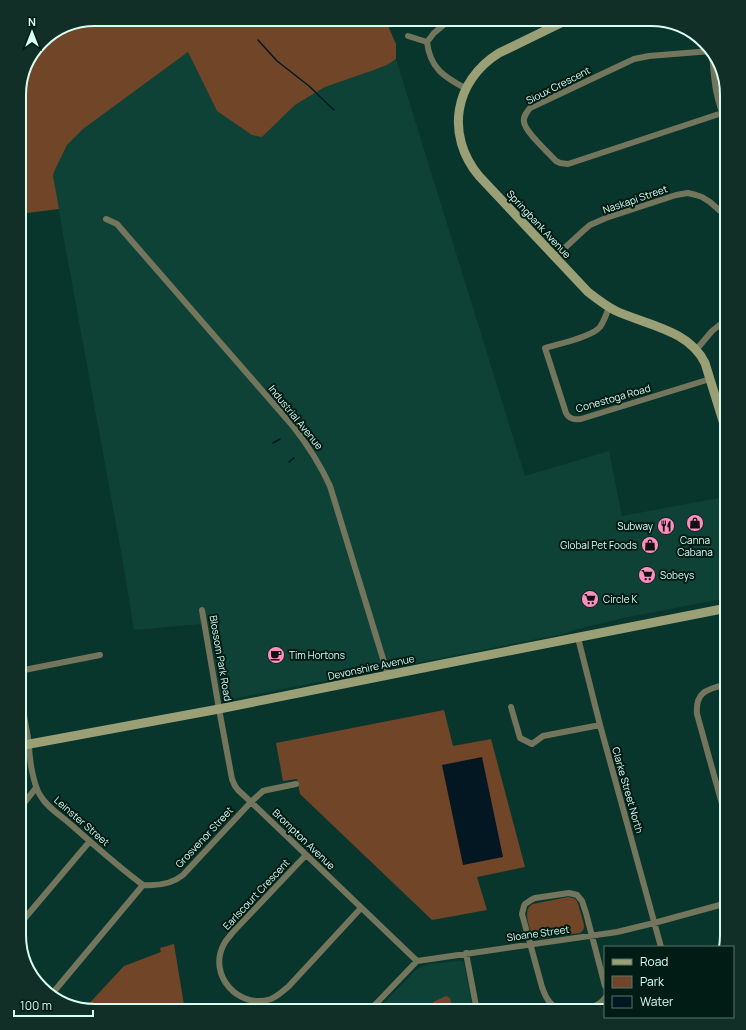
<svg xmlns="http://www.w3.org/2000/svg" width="746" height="1030" viewBox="0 0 746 1030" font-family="Manrope,sans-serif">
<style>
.built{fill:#0e4237}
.green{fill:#714527}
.water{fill:#031722}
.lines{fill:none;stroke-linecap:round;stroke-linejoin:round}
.stream{stroke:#031722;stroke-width:1.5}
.street{stroke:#73765c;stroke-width:6}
.secondary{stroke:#9a9f75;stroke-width:9}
.labels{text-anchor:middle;stroke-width:4;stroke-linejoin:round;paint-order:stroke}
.street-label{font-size:10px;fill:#d8fef1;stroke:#001c15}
.poi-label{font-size:10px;fill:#d8fef1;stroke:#001c15;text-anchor:start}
.rim{fill:none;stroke:#d8fef1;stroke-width:2}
</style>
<rect width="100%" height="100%" fill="#09362c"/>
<!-- built -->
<path class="built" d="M188 52 217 111 262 137 295 105 325 87 374 70 387 65 396 59 525 476 609 451 622 516 725 497 727 557V598L623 618 578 629 563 634 222 701 220 696 207 617 201 624 134 630 122 557 55 190 53 176 54 172 67 145 83 129Z
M459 961H461L464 963 473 1011H376L416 970 421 967 430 964Z"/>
<!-- green -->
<path class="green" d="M95 19H387L389 28 396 44V59L387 65 374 70 325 87 295 105 262 137 252 135 217 111 188 52 83 129 67 145 54 172 53 176 59 209 19 214V90L27 61 45 38Z
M444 710 453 746 491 739 525 867 477 877 487 910 432 920 300 794 297 779 283 781 276 743Z
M568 897C572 898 575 898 577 901 578 904 585 925 584 927 584 930 582 931 580 933L537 938 533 936C529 927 522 909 533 904Z
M174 944 185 1011H91L84 1009 124 966 161 952 160 948Z
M446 996 450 998 453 1011H436L433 1002Z"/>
<!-- water -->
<path class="water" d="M482 757 503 857 463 865 442 765Z"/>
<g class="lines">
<!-- stream -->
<path class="stream" d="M258 40 277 61 309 86 334 110
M273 443 280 439
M289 462 294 458"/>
<!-- street -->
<path class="street" d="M408 36 427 42C430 68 444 77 465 88
M427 42 434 33 451 19
M711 51 649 56 634 59 530 108C527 112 523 116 524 122 525 132 548 152 556 161L560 163 568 164 722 113
M712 53C714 78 715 100 727 123
M106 219 117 224 123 231 292 425C307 444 320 464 330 486L388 675
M555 257 583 231 590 225 606 218 676 195 688 193 696 195 702 197 710 202 727 217
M609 307C607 313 604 321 600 327 592 337 558 344 545 348L566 413C569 419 575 420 581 419L710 379
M696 350 712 331 727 319
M202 610 219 709 232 779 235 786 238 790 251 802 417 961
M578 638 600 725 661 947
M19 671 100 655
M19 687 29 744C29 757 33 784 40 795 46 806 58 814 68 822 93 844 117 866 143 885
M511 707 520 738 532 744 543 736 600 725
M19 809 36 788
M727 822 697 714C695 691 708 689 727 684
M306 855 233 932C230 936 226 940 224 944 207 975 239 1010 271 999 278 996 283 991 289 986L361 908
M143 885C157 886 172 884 183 875L251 802 263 791 267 790 296 784
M19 925 90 841
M466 953 477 1011
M51 995 143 885
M369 1011 417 961 617 932 654 923 727 903
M563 1011C551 1007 546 999 542 987L522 914 524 906 525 904 531 900 535 898 569 893 577 895 582 901 586 913 605 986
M575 1011C586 1009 599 1007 605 998"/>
<!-- secondary -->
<path class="secondary" d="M569 19 499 53C454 81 445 135 479 176L588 292C597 299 606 306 616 311 647 325 689 330 705 363L727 434
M19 746 219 709 448 663 727 608"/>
</g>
<!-- icons -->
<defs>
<g id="shop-disc" transform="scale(0.9)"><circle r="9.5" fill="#fd8ebe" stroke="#001c15"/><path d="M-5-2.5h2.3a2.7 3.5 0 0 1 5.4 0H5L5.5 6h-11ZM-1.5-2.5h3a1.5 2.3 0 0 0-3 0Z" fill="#111"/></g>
<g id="restaurant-disc" transform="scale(0.9)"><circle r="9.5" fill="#fd8ebe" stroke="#001c15"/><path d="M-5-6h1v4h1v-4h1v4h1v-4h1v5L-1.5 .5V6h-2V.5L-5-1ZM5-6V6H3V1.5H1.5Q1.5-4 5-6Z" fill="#111"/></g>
<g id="supermarket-disc" transform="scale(0.9)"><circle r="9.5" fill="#fd8ebe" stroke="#001c15"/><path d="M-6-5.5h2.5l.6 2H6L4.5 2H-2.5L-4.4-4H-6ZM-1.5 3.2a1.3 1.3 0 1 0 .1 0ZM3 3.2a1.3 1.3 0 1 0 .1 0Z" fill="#111"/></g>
<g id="cafe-disc" transform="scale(0.9)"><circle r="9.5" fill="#fd8ebe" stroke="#001c15"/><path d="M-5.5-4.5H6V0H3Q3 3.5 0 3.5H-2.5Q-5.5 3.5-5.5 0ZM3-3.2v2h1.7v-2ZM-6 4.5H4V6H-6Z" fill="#111"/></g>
</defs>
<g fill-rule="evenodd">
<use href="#shop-disc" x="695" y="523"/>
<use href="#restaurant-disc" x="666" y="526"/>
<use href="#shop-disc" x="650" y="545"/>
<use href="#supermarket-disc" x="647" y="575"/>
<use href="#supermarket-disc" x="590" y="599"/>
<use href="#cafe-disc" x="276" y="655"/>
</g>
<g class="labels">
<!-- street labels -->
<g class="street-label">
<text transform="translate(558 85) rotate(-27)" y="4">Sioux Crescent</text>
<text transform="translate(635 199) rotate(-19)" y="4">Naskapi Street</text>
<text transform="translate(539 224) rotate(47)" y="4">Springbank Avenue</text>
<text transform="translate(613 398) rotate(-16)" y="4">Conestoga Road</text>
<text transform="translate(296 417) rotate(51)" y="4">Industrial Avenue</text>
<text transform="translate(221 658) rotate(80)" y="4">Blossom Park Road</text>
<text transform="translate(371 667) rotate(-12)" y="4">Devonshire Avenue</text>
<text transform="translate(628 790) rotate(74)" y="4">Clarke Street North</text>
<text transform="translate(82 821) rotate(41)" y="4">Leinster Street</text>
<text transform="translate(204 837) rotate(-47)" y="4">Grosvenor Street</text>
<text transform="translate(304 839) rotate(44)" y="4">Brompton Avenue</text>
<text transform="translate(256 894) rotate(-47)" y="4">Earlscourt Crescent</text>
<text transform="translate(538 933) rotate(-8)" y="4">Sloane Street</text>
</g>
<!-- poi labels -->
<g class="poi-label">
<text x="653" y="530" text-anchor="end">Subway</text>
<text x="695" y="544" text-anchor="middle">Canna<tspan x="695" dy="12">Cabana</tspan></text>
<text x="637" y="549" text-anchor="end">Global Pet Foods</text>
<text x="660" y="579">Sobeys</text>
<text x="603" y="603">Circle K</text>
<text x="289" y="659">Tim Hortons</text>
</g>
</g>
<!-- crop -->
<path d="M0 0H746V1030H0ZM95 26H651A69 69 0 0 1 720 95V935A69 69 0 0 1 651 1004H95A69 69 0 0 1 26 935V95A69 69 0 0 1 95 26Z" fill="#112e27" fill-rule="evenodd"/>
<path class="rim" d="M95 26H651A69 69 0 0 1 720 95V935A69 69 0 0 1 651 1004H95A69 69 0 0 1 26 935V95A69 69 0 0 1 95 26Z"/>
<!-- legend -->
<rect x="604" y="946" width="130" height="72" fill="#001c15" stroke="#56766d"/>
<rect x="612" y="959" width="20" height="6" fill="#9a9f75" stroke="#56766d"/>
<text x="640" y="966" font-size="12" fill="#d8fef1">Road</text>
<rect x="612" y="976" width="20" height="12" fill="#714527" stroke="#56766d"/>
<text x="640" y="986" font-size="12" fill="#d8fef1">Park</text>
<rect x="612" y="996" width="20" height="12" fill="#031722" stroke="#56766d"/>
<text x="640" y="1006" font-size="12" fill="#d8fef1">Water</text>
<!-- north arrow -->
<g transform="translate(32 32)" stroke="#001c15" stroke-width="3" paint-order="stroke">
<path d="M0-3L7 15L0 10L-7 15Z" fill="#d8fef1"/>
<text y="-6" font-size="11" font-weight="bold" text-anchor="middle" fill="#d8fef1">N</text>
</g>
<!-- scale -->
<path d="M14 1010v6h79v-6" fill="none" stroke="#d8fef1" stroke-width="2"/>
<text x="20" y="1010" font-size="12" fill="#d8fef1" stroke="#001c15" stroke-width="3" paint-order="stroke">100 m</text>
</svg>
